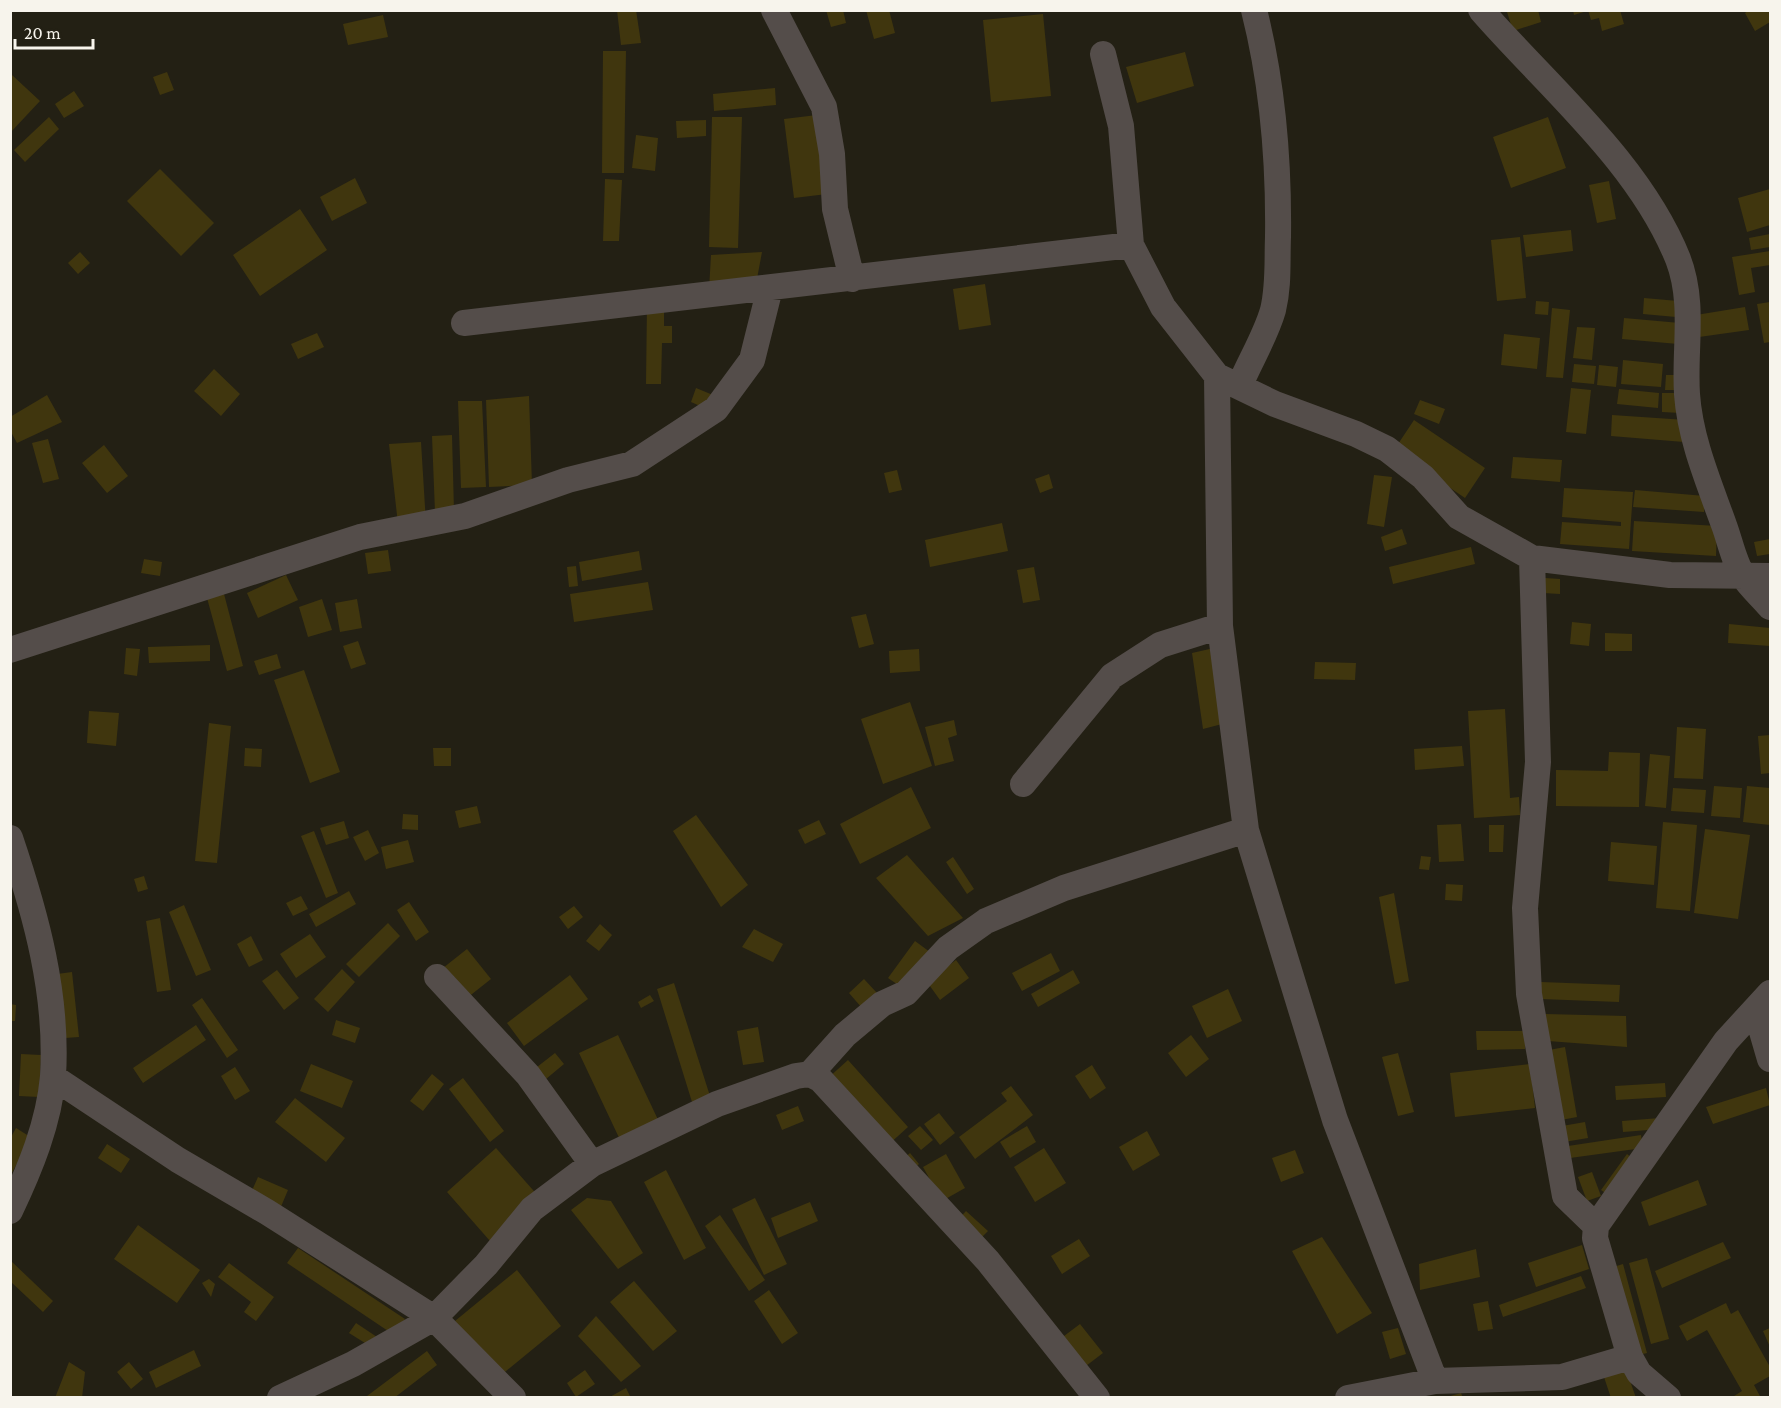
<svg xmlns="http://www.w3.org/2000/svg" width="1781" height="1408" viewBox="0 0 1781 1408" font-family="'Crimson Pro',serif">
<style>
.building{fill:#40360e}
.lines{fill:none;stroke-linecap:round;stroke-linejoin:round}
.minor{stroke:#544d4a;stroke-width:26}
</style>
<rect width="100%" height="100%" fill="#232014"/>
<!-- building -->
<path class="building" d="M617 10H636L641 43 621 45Z
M826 10H843L846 23 831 27Z
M866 10H889L895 33 874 39Z
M1512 10H1538L1541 22 1513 31 1507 12Z
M1573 10H1587V11L1574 15Z
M1588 10H1620L1624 24 1602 31 1599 18 1591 20Z
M1749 10H1770V22L1755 31 1745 13Z
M1043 14 1051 96 991 102 983 20Z
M383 15 388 37 348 45 343 24Z
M603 51H626L624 173H602Z
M1185 52 1194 86 1137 103 1126 67Z
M167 72 174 90 160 95 153 77Z
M12 75 40 101 10 133V76Z
M775 88 776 105 714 111 713 94Z
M74 91 84 106 64 118 55 104Z
M817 115 827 194 794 198 784 119Z
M49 117 59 129 25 162 14 150Z
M712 117H742L738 248 709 247Z
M1548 117 1566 168 1511 188 1493 137Z
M706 120V136L677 138 676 121Z
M636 135 658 138 655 171 632 168Z
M160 169 214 223 181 256 127 201Z
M355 178 367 203 332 221 320 197Z
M605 179 622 180 619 241H603Z
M1609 181 1616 219 1597 223 1589 185Z
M1770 189V225L1747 232 1738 198Z
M300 209 327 250 260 296 233 255Z
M1571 230 1573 251 1526 257 1523 235Z
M1770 234V247L1751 250 1749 238Z
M1520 237 1526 298 1497 301 1491 240Z
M1770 251V265L1751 268 1755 292 1739 295 1732 257Z
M80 252 90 263 78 274 68 263Z
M762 252 756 284 709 290 711 255Z
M985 284 991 325 959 330 953 289Z
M1644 298 1678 301 1676 317 1643 314Z
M1536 301 1549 302 1548 315 1535 314Z
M1770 302V342L1764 343 1757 304Z
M647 304 664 305V326H672V343H662L661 384H646Z
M1745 307 1749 330 1699 337 1696 315Z
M1552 308 1570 310 1563 378 1546 377Z
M1624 318 1680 323 1678 344 1622 339Z
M1577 327 1595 328 1592 360 1573 358Z
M317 333 324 347 298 359 291 344Z
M1504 334 1540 338 1537 369 1501 365Z
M1623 360 1663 364 1661 387 1621 384Z
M1574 364 1596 366 1594 384 1572 382Z
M1599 365 1618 367 1616 387 1597 385Z
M214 369 240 394 221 416 194 391Z
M1666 375H1681V390H1665Z
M696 388 713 395 707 409 691 402Z
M1571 388 1591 390 1586 434 1566 432Z
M1619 389 1659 393 1658 408 1617 404Z
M1662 393H1681V413L1662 412Z
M47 395 62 422 17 443 10 430V417Z
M529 396 532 485 489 487 486 400Z
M1420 400 1445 409 1439 424 1414 414Z
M458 401H482L486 487 461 488Z
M1612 415 1686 420 1684 442 1611 436Z
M1414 420 1485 468 1465 498 1394 450Z
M452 435 454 511 435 512 432 436Z
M48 439 59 479 43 483 32 443Z
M421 442 426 523 398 524 389 444Z
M104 445 128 476 107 493 82 463Z
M1513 457 1562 460 1560 482 1511 478Z
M897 470 902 490 889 493 884 473Z
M1049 474 1053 488 1040 493 1035 479Z
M1374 475 1392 477 1384 527 1367 524Z
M1564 488 1633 492 1629 549 1560 544 1562 522 1621 526V522L1562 517Z
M1635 490 1705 496 1704 512 1633 507Z
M1634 521 1717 526 1716 556 1632 551Z
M1002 523 1008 551 930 567 925 540Z
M1402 529 1407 544 1385 551 1381 537Z
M1770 539V554L1757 556 1754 542Z
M1471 547 1475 564 1393 584 1389 567Z
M388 550 391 571 368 574 365 553Z
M639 551 642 570 582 581 579 562Z
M144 559 162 562 160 576 141 573Z
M576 566 578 586 569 587 567 567Z
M1034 567 1040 600 1023 603 1017 570Z
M286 575 298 600 258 618 247 593Z
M1545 578 1560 579V594L1543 593Z
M648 582 653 610 574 622 570 594Z
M224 594 243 666 227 671 207 598Z
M322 599 332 630 308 637 299 607Z
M357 599 362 628 340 632 335 603Z
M866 614 874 644 859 648 851 617Z
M1572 622 1591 624 1589 646 1570 644Z
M1729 624 1770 628V646L1728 643Z
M1605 633 1632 634V651H1605Z
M358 641 366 664 351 669 343 646Z
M210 645V661L149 663 148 647Z
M126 648 140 649 137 676 124 674Z
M1214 648 1226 723 1203 729 1192 653Z
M919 649 920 671 890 673 889 651Z
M277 654 281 668 259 675 254 661Z
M1315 662 1356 663 1355 680 1314 679Z
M304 670 340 772 310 783 274 680Z
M910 702 932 766 883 784 861 719Z
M1505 709 1510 798 1519 797 1520 815 1474 818 1468 711Z
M89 711 119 713 116 746 87 743Z
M954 720 957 735 948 738 954 761 935 766 925 727Z
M209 723 231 726 217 863 195 861Z
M1677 727 1706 729 1703 779 1674 778Z
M1770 735V773L1761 774 1758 736Z
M1462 746 1464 766 1415 770 1414 749Z
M245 748 262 749 261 767 244 766Z
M433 748H451V766H434Z
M1609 752 1640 753 1639 807 1556 806V770L1608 771Z
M1650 754 1670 756 1666 808 1645 806Z
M1714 786 1742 788 1740 818 1711 816Z
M1747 786 1770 788V825L1743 822Z
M911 787 931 828 860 864 840 824Z
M1673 788 1706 790 1704 813 1671 811Z
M477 806 481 823 459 828 455 811Z
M403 814 418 815V830L402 829Z
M696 815 748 885 721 907 673 831Z
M819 820 826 834 805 844 798 830Z
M344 821 349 838 326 845 320 828Z
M1663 822 1697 825 1690 911 1656 908Z
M1461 824 1464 861 1439 862 1437 825Z
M1489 825H1504L1503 852H1489Z
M1705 829 1750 835 1738 919 1694 913Z
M368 830 379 853 365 861 353 837Z
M314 831 338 893 326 898 301 836Z
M408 840 414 862 386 869 381 847Z
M1611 842 1657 846 1654 885 1608 881Z
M907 855 963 918 928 936 876 878Z
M1421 856 1431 857 1429 870 1419 869Z
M953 857 974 889 967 894 946 862Z
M144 876 148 889 138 892 134 879Z
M1446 884 1463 885 1462 901 1445 900Z
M349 891 356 904 316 927 309 914Z
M1394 893 1409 981 1395 984 1379 897Z
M301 896 308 909 293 916 286 903Z
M409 902 429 932 416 941 397 910Z
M184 905 211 970 196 976 169 912Z
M574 906 583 917 568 929 559 917Z
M160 918 171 990 157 992 146 921Z
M388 923 400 936 359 977 346 964Z
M600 924 612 935 599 951 586 941Z
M754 929 783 944 773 962 742 947Z
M310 934 326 957 296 978 280 954Z
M251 936 263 960 249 967 237 944Z
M915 941 934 955 907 991 888 978Z
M467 949 491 979 467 998 443 968Z
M1051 953 1060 971 1022 991 1012 973Z
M956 960 969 978 940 1000 927 982Z
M342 969 355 982 328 1012 314 999Z
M277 970 299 998 284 1010 262 981Z
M1073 970 1080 983 1038 1007 1031 994Z
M72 972 79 1037 65 1038 57 974Z
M570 975 588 999 524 1046 507 1023Z
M864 979 877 993 862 1008 849 993Z
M1541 982 1620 985 1619 1002 1541 999Z
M674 983 710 1096 692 1102 657 989Z
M1228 989 1242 1021 1207 1038 1192 1006Z
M650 995 654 1001 641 1008 638 1002Z
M202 998 238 1050 227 1058 192 1005Z
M10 1004 16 1005 15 1021H10Z
M1545 1014 1626 1016 1627 1047 1548 1041Z
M336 1020 360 1028 355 1043 332 1035Z
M196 1025 206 1040 143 1083 133 1068Z
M758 1027 764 1062 743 1065 737 1031Z
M1476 1031H1525V1049L1477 1050Z
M618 1035 661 1126 622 1144 579 1053Z
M1191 1035 1209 1059 1186 1077 1168 1053Z
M1565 1047 1577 1117 1561 1120 1549 1050Z
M555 1053 564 1064 546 1079 537 1067Z
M1398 1053 1414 1112 1398 1116 1382 1057Z
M21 1054 41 1055 39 1097 19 1096Z
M848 1060 908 1127 887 1146 827 1079Z
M311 1064 353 1081 342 1108 300 1091Z
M1530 1064 1535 1108 1455 1117 1450 1073Z
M1092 1065 1106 1088 1090 1099 1075 1076Z
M235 1067 250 1091 235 1100 221 1076Z
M432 1074 444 1084 423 1111 410 1101Z
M463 1078 504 1131 490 1142 449 1089Z
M1665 1083 1666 1097 1616 1100 1615 1086Z
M1011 1086 1033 1115 975 1159 959 1137 1007 1101 1001 1093Z
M1766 1088 1770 1105 1713 1124 1706 1107Z
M295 1098 345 1138 326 1162 275 1122Z
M798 1106 804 1121 782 1130 776 1115Z
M939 1113 955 1133 940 1145 924 1124Z
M1660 1118 1661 1129 1623 1132 1622 1121Z
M1585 1122 1588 1138 1564 1142 1562 1126Z
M920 1126 933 1140 921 1150 908 1136Z
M1027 1126 1036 1142 1010 1158 1000 1142Z
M16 1128 32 1138 10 1176V1139Z
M1147 1131 1160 1155 1133 1171 1119 1147Z
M1641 1135 1643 1148 1570 1158 1568 1146Z
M107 1144 130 1159 121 1173 98 1158Z
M496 1148 540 1198 490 1241 447 1192Z
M1044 1148 1066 1183 1035 1202 1014 1167Z
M1295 1150 1304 1173 1281 1182 1272 1158Z
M910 1153 919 1164 911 1171 902 1160Z
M946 1154 965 1188 942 1201 923 1167Z
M1627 1154 1637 1162 1611 1197 1601 1190Z
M666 1170 706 1248 684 1260 644 1182Z
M1592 1172 1601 1196 1587 1201 1578 1177Z
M258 1177 288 1190 280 1209 250 1195Z
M1698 1180 1707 1205 1649 1226 1641 1202Z
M587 1198 611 1201 643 1253 618 1269 571 1210Z
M755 1198 787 1264 764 1275 732 1209Z
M810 1202 818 1221 778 1238 771 1218Z
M966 1211 988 1231 978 1241 956 1222Z
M720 1215 765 1280 749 1291 705 1226Z
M138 1225 200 1270 177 1303 114 1259Z
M1322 1237 1372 1313 1337 1334 1292 1251Z
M1079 1239 1090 1256 1062 1274 1051 1256Z
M1723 1242 1731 1258 1662 1288 1655 1271Z
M1582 1245 1589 1269 1536 1287 1528 1263Z
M298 1248 405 1319 394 1335 287 1263Z
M1476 1249 1480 1277 1420 1290 1419 1264Z
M1647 1258 1669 1339 1651 1344 1629 1263Z
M10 1260 53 1301 43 1312 10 1281Z
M229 1263 274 1297 256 1321 244 1312 251 1302 218 1277Z
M1623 1264 1647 1353 1631 1357 1607 1269Z
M517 1270 561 1326 500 1376 455 1321Z
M1581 1276 1586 1288 1503 1317 1499 1305Z
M209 1279 215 1284 211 1297 202 1283Z
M634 1281 677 1331 653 1351 610 1302Z
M769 1290 798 1333 782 1344 754 1301Z
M1488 1301 1493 1329 1478 1331 1473 1304Z
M1726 1303 1731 1314 1738 1310 1770 1367V1376L1754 1385 1761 1398H1731L1742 1391 1707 1330 1687 1341 1679 1326Z
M596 1316 641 1366 621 1382 578 1336Z
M356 1323 380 1339 373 1348 349 1333Z
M1080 1324 1103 1353 1082 1369 1060 1339Z
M1398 1328 1406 1354 1390 1359 1382 1332Z
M1770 1328V1347L1763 1331Z
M194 1350 201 1366 156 1388 149 1372Z
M427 1351 437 1365 394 1398H369L367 1396Z
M69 1362 85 1372 82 1398H55Z
M129 1362 143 1379 131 1389 117 1372Z
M1626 1369 1636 1398H1611L1604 1377Z
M585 1370 595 1384 576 1397 567 1383Z
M626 1388 631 1398H608Z
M1461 1393 1463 1398H1448L1447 1397Z"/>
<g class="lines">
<!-- minor -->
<path class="minor" d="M774 10 824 107 832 154 835 209 852 279
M1481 10C1548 87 1639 162 1678 259 1695 303 1684 349 1687 394 1690 439 1709 483 1724 525 1730 541 1734 562 1743 576 1750 587 1762 597 1770 607
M1103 54 1121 126 1131 245 1163 307 1217 376 1275 404 1356 434 1387 449 1423 477 1459 517 1532 558 1670 575 1770 576
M464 323 1131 245
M1217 376 1220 626 1246 830 1335 1120 1435 1381
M1240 385C1250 361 1266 335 1273 310 1279 285 1277 262 1278 237 1279 160 1273 85 1254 10
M1532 558 1538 762 1525 908 1529 994 1565 1196 1596 1226
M10 650 360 537 465 516 568 480 632 464 716 409 752 360 770 288
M1023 784 1112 676 1160 645 1220 626
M10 838C36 915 58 994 53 1076 49 1123 30 1169 10 1211
M437 977 528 1075 592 1164
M1756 1011 1770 1059
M810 1074 845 1035 882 1004 906 993 948 948 986 921 1064 888 1246 830
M53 1077 178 1160 267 1212 434 1318 513 1398
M280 1398 353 1364 434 1318 486 1265 532 1209 592 1164 717 1104 796 1076 810 1074 820 1079 988 1261 1097 1398
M1348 1398 1435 1381 1562 1377 1630 1357
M1668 1398 1639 1373 1630 1357 1595 1238 1596 1226 1726 1041 1770 993"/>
</g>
<!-- border -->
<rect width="1781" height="1408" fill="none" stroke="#f7f4ec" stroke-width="24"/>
<!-- scale -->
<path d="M15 39v9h78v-9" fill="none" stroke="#f7f4ec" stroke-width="3"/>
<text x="24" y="39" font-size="18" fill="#f7f4ec" stroke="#232014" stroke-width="4.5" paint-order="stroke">20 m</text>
</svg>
